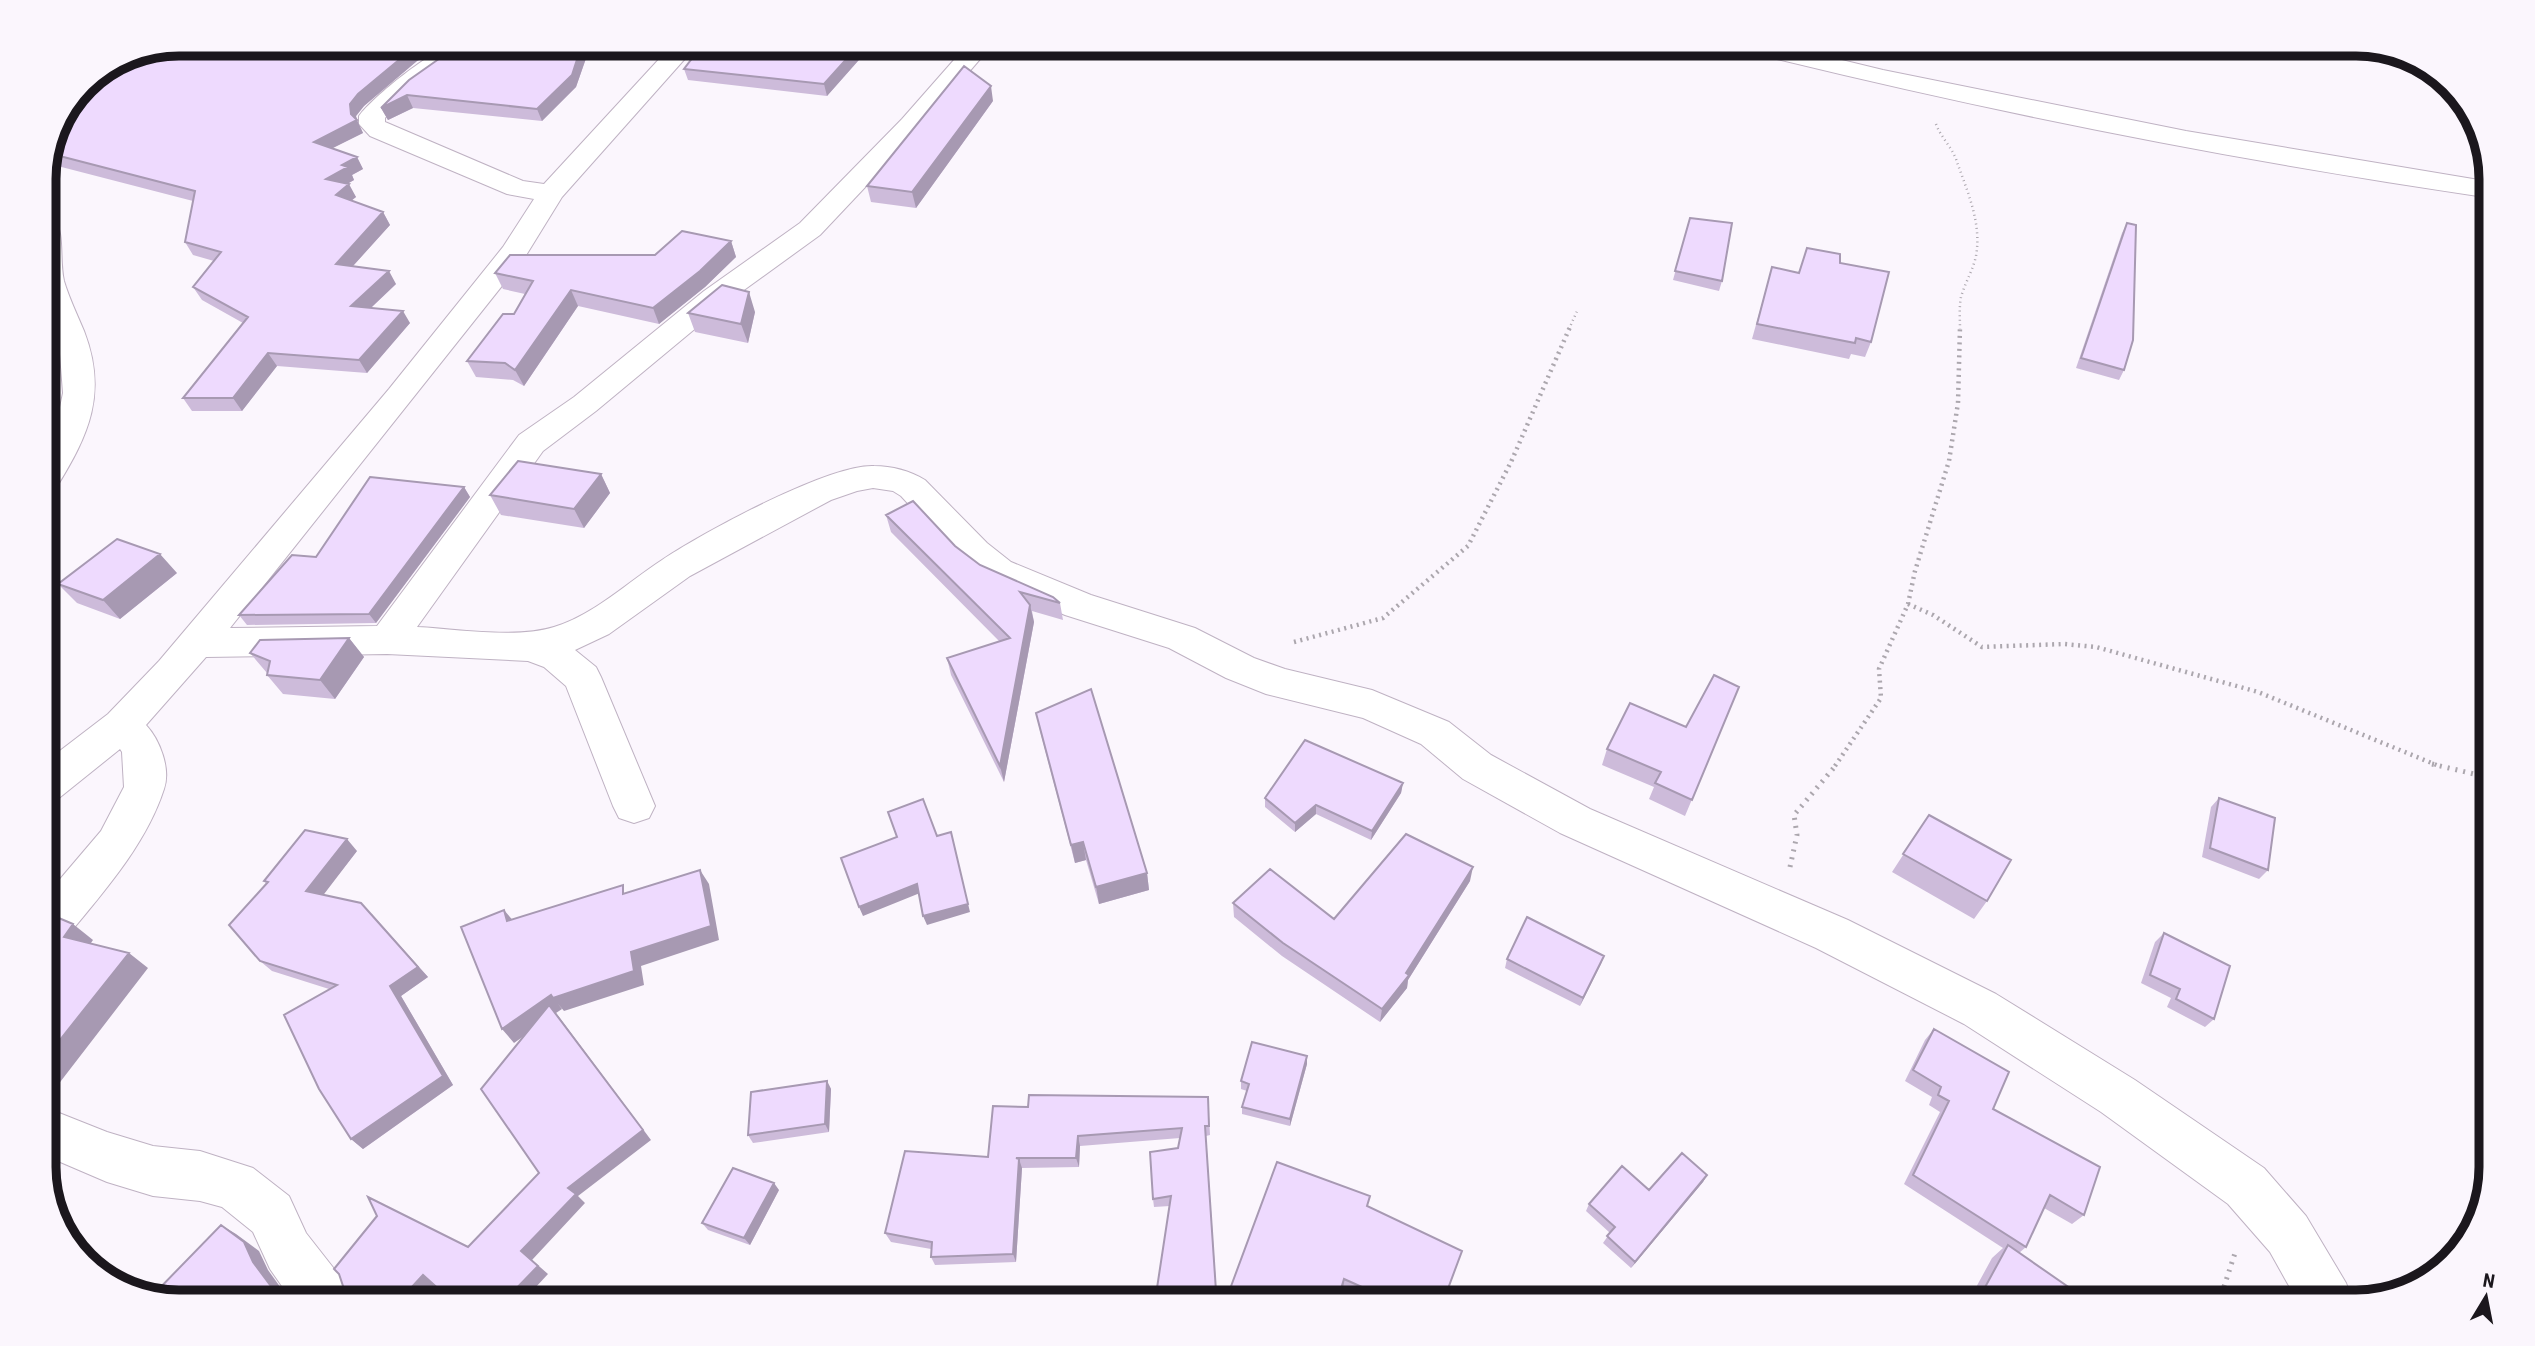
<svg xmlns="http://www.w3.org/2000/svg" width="2535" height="1346" viewBox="0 0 2535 1346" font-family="'Roboto Condensed',sans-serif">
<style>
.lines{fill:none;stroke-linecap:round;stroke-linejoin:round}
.minor-casing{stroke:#bfb2c3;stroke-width:2}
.path-far2{stroke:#aca7ae;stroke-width:2.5;stroke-dasharray:1 3.5;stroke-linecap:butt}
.path-far1{stroke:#aca7ae;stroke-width:4.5;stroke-dasharray:2 4.5;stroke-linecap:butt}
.path{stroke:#aca7ae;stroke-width:5;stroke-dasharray:2 6;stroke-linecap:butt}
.minor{fill:#fff;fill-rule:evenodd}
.wall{fill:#cdbbda}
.shaded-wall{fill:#a799b2}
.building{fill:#eedafe;stroke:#a799b2;stroke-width:2}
.rim{fill:none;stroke:#1b171d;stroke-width:9}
</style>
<rect width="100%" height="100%" fill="#fbf6fd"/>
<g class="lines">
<!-- minor casing -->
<g class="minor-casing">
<path id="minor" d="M506 44 502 49C492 52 480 52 470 55 439 65 407 95 385 118V122L523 181 544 184 673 44H698L562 197 525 257 230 628 377 626 519 435 574 397 704 291 800 223 902 119 968 44H993L920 129 820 235 726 303 596 411 543 451 417 627C458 629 515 639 554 627 594 615 628 582 662 560 702 533 829 464 874 466 892 466 910 471 925 480L987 543 1011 562 1091 595 1195 628 1254 658 1285 669 1372 690 1449 722 1491 755 1590 809 1848 920 1996 994 2135 1080 2264 1168 2306 1216 2346 1283 2353 1302H2298L2270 1252 2228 1204 2101 1112 1964 1024 1816 948 1560 833 1463 779 1421 744 1363 718 1266 694 1226 678 1169 648 1065 615 985 580 961 561 901 496 893 491 873 488 857 491 831 500 690 576 609 634 575 650 596 667 601 677 655 806 649 818 634 823 619 818 613 806 566 686 544 667 528 661 387 654 206 657 146 725C160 740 171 769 164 789 145 848 98 898 60 945L44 951V898L101 831 124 787 122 752 120 749 59 798 44 803V763L108 714 159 661 389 389 503 247 534 199 507 194 370 136 359 124V116C373 97 433 48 456 44 472 41 491 43 506 44Z
M1732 44H1776L1883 70 2186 131 2491 182V198C2237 161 1985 111 1736 49Z
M44 216 54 218C65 233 59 260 64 281 69 298 77 314 84 331 108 393 89 435 56 488L44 492V451L56 426 63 393 60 354 44 309Z
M44 1107 107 1132 153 1146 200 1151 253 1168 289 1196 306 1233 335 1270 350 1283 357 1302H293L270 1269 253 1232 222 1207 200 1201 153 1196 107 1182 44 1155Z"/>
</g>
<!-- path-far2 -->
<path class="path-far2" d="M1936 124C1941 138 1953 148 1957 162 1967 191 1982 223 1976 256 1973 270 1965 283 1961 297 1959 307 1960 319 1960 329
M1569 329 1578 309"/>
<!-- path-far1 -->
<path class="path-far1" d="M1908 604 1933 615 1982 647 2064 644 2096 647 2258 692 2439 766
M1294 642 1383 618 1468 546 1511 462 1570 327
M1835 766 1881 698 1879 669 1908 604 1915 571 1949 461 1958 403 1960 327"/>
<!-- path -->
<path class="path" d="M2432 764 2491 778
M1790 867 1797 835 1794 815 1837 764
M2219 1302 2235 1253"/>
<!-- minor -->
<use href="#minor" class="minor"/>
</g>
<!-- wall -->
<path class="wall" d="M179 44H451L417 61 364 106 356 116 357 120 363 133 332 148 357 157 363 169 352 175 354 180 347 184 356 197 351 201 383 212 390 225 353 266 396 284 371 308 410 323 367 373 277 366 242 411H192L183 398 243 323 202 300 193 287 214 261 193 255 185 242 193 201 46 163 54 127Z
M475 44H591L576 87 542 121 413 108 388 120 381 108Z
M703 44H873L827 96 688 80 684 69Z
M900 44H965L957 52Z
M993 101 916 208 871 202 867 186Z
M1690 218 1722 281 1719 291 1673 280Z
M2127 223 2124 370 2119 380 2076 368 2122 233Z
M731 241 736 257 705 287 659 324 578 306 524 386 513 380 476 377 467 361 514 314 525 294 503 289 495 273 655 255Z
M1840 263 1871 342 1865 357 1851 354 1849 359 1752 339 1772 267 1799 273Z
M755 312 748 343 695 332 688 313Z
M601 474 610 493 584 528 501 515 490 495Z
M464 487 470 497 376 623 247 625 239 615 316 557Z
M886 515 955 546 980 565 1060 603 1063 620 1032 611 1034 622 1004 782 951 675 947 658 1000 642 891 532Z
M177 573 120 619 77 603 58 584Z
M349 638 364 657 335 699 283 694 267 675V673L250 653Z
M1739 687 1685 816 1649 799 1654 787 1602 765 1607 749 1686 727Z
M1036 713 1147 873 1149 890 1099 904 1086 860 1075 863 1040 731Z
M1403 783 1401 793 1371 840 1316 814 1295 832 1265 807V798Z
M2219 798 2268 870 2259 879 2202 857 2211 807Z
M1929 815 1987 901 1974 919 1892 872Z
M357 851 323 894 372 914 428 977 401 996 453 1085 363 1149 351 1139 329 989 272 971 260 961 267 884 264 881Z
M1470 881 1408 980 1407 988 1380 1022 1282 956 1234 917 1233 903 1334 919Z
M2164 933 2214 1019 2205 1027 2167 1007 2171 998 2141 983 2155 942Z
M1604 956 1580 1006 1505 968 1507 959Z
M1934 1029 1993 1109 2084 1215 2072 1224 2044 1208 2026 1247 2019 1253 2090 1302H1968L1992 1258 2003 1248 1904 1184 1940 1112 1929 1105 1932 1097 1905 1081 1925 1040Z
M1307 1056V1064L1290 1126 1242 1114V1107L1247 1091 1241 1089V1081Z
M827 1081 831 1089 829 1132 753 1143 748 1135Z
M1208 1097 1210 1135 1206 1136 1217 1299 1159 1296 1157 1288 1170 1206 1154 1207 1153 1199 1178 1148 1180 1138 1080 1146 1079 1167 1022 1168 1016 1262 935 1265 931 1257V1249L891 1242 885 1233 988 1157 1028 1107Z
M1707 1175 1703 1182 1631 1268 1603 1243 1610 1233 1586 1211 1589 1204Z
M779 1190 750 1245 708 1230 702 1223Z
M1368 1207 1443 1302H1398L1395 1301 1394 1302H1370L1343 1290 1279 1302 1231 1300 1230 1289Z"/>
<!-- shaded-wall -->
<path class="shaded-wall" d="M423 44H451L417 61 364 106 356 116 357 120 363 133 321 154 314 142 351 114 350 104 358 94 412 49Z
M582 44H591L576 87 542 121 537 109Z
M860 44H873L827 96 824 84Z
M956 44H965L957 52Z
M991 86 993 101 916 208 912 192Z
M407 95 413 108 388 120 381 108Z
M357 157 363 169 352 175 354 180 333 192 326 179 342 165Z
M349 184 356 197 343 207 336 195Z
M383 212 390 225 343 277 336 264Z
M731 241 736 257 705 287 659 324 653 308Z
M389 271 396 284 359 319 351 306Z
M571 290 578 306 524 386 515 370Z
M749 292 755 312 748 343 741 324Z
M403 311 410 323 367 373 359 360Z
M268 353 277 366 242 411 233 398Z
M601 474 610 493 584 528 574 509Z
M464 487 470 497 376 623 369 614Z
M160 554 177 573 120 619 103 600Z
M1030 605 1034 622 1004 782 1000 766Z
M349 638 364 657 335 699 320 680Z
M1403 783 1401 793 1371 840 1372 831Z
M1316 805V814L1295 832V823Z
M951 832 970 912 927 925 923 916Z
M347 839 357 851 318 902 306 891Z
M1083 842 1086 860 1075 863 1071 845Z
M1473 867 1470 881 1408 980 1407 988 1380 1022 1382 1009Z
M700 870 709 884 719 940 641 966 644 985 564 1011 553 998 631 952Z
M1147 873 1149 890 1099 904 1096 887Z
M917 884 920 893 863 916 859 907Z
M361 903 428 977 401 996 453 1085 363 1149 351 1139Z
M504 910 516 924 507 921Z
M73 924 93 940 84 953 64 937Z
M129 953 148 968 44 1103V1060Z
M1604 956 1601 964 1580 1006 1583 998Z
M551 995 562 1009 556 1013 651 1140 578 1196 585 1203 532 1260 548 1274 522 1302H515L508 1297 521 1251 568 1188 555 1014 514 1043 502 1029Z
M1307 1056V1064L1290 1126V1119Z
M827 1081 831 1089 829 1132 825 1124Z
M1078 1136 1080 1146 1079 1167 1076 1158Z
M1019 1159 1022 1168 1016 1262 1013 1254Z
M1707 1175 1703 1182 1631 1268 1635 1262Z
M774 1183 779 1190 750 1245 744 1238Z
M221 1225 236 1234 259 1251 268 1270 291 1302 279 1297Z
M423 1275 435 1284 418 1302H398Z
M1344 1279 1343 1290 1339 1302H1337Z"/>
<!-- building -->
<path class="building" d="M179 44H423L412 49 358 94 350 104 351 114 357 120 314 142 357 157 342 165 348 167 326 179 349 184 336 195 383 212 336 264 389 271 351 306 403 311 359 360 268 353 233 398H183L248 317 193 287 221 252 185 242 195 191 48 153 54 127 84 83 128 54Z
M475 44H582L572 75 537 109 407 95 381 108 409 80 443 56 465 46Z
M703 44H860L824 84 684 69Z
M964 66 991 86 912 192 867 186Z
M1690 218 1732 223 1722 281 1675 271Z
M2127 223 2136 225 2133 340 2124 370 2081 358Z
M682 231 731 241 700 271 653 308 571 290 515 370 505 363 467 361 503 314H514L533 281 495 273 510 255H655Z
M1807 248 1840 254V263L1889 272 1871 342 1856 338 1855 343 1757 324 1772 267 1799 273Z
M722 285 749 292 741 324 688 313Z
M518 461 601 474 574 509 490 495Z
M370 477 464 487 369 614 239 615 292 555 316 557Z
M913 501 955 546 980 565 1053 597 1060 603 1020 592 1030 605 1000 766 947 658 1010 638 886 515Z
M117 539 160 554 103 600 58 584Z
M349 638 320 680 267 675 270 661 250 653 260 640Z
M1714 675 1739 687 1692 800 1655 783 1661 772 1607 749 1630 703 1686 727Z
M1091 689 1147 873 1096 887 1083 842 1071 845 1036 713Z
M1305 740 1403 783 1372 831 1316 805 1295 823 1265 798Z
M2219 798 2275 818 2268 870 2210 848Z
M923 799 937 836 951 832 968 904 923 916 917 884 859 907 841 858 897 837 888 812Z
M1929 815 2011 860 1987 901 1903 854Z
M305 830 347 839 306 891 361 903 418 967 390 986 443 1076 351 1139 319 1089 284 1015 337 985 260 961 229 925 268 882 264 881Z
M1406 834 1473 867 1406 973 1409 975 1382 1009 1283 943 1233 903 1270 869 1334 919Z
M700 870 711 926 631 952 634 971 553 998 551 995 502 1029 461 927 504 910 507 921 623 885V894Z
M54 916 73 924 64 937 129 953 44 1060V927Z
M1527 917 1604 956 1583 998 1507 959Z
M2164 933 2230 966 2214 1019 2176 999 2180 989 2150 975Z
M549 1005 643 1130 568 1188 576 1194 521 1251 538 1266 508 1297 516 1302H453L423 1275 398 1302H179L152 1296 221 1225 244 1242 253 1262 279 1297 346 1295 339 1274 334 1269 377 1216 368 1197 468 1247 539 1173 481 1089Z
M1934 1029 2009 1072 1993 1109 2100 1167 2084 1215 2050 1195 2026 1247 1913 1175 1949 1101 1938 1095 1941 1087 1913 1070Z
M1252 1042 1307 1056 1290 1119 1242 1107 1249 1084 1241 1081Z
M827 1081 825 1124 748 1135 751 1092Z
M1029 1095 1208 1097 1209 1126H1205L1216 1291 1157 1288 1171 1196 1153 1199 1150 1152 1178 1148 1182 1128 1078 1136 1076 1158H1016L1019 1159 1013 1254 931 1257 932 1242 885 1233 905 1151 988 1157 993 1106 1028 1107Z
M1682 1153 1707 1175 1635 1262 1607 1236 1615 1227 1589 1204 1622 1166 1649 1190Z
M1277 1162 1370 1196 1367 1206 1462 1251 1443 1302H1423L1397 1290 1393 1301 1344 1279 1337 1302H1279L1285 1292 1230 1289Z
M733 1168 774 1183 744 1238 702 1223Z
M2008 1245 2090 1302H1977Z"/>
<!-- crop -->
<path d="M0 0H2535V1346H0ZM179 56H2356A123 123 0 0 1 2479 179V1167A123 123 0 0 1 2356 1290H179A123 123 0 0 1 56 1167V179A123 123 0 0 1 179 56Z" fill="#fbf6fd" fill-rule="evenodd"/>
<path class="rim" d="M179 56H2356A123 123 0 0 1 2479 179V1167A123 123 0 0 1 2356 1290H179A123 123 0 0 1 56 1167V179A123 123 0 0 1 179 56Z"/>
<!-- north arrow -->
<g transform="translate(2486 1297) rotate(10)" stroke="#fbf6fd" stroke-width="5" paint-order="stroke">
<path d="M0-5L12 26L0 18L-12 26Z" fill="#1b171d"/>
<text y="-10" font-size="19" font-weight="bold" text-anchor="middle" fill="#1b171d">N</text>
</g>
</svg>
